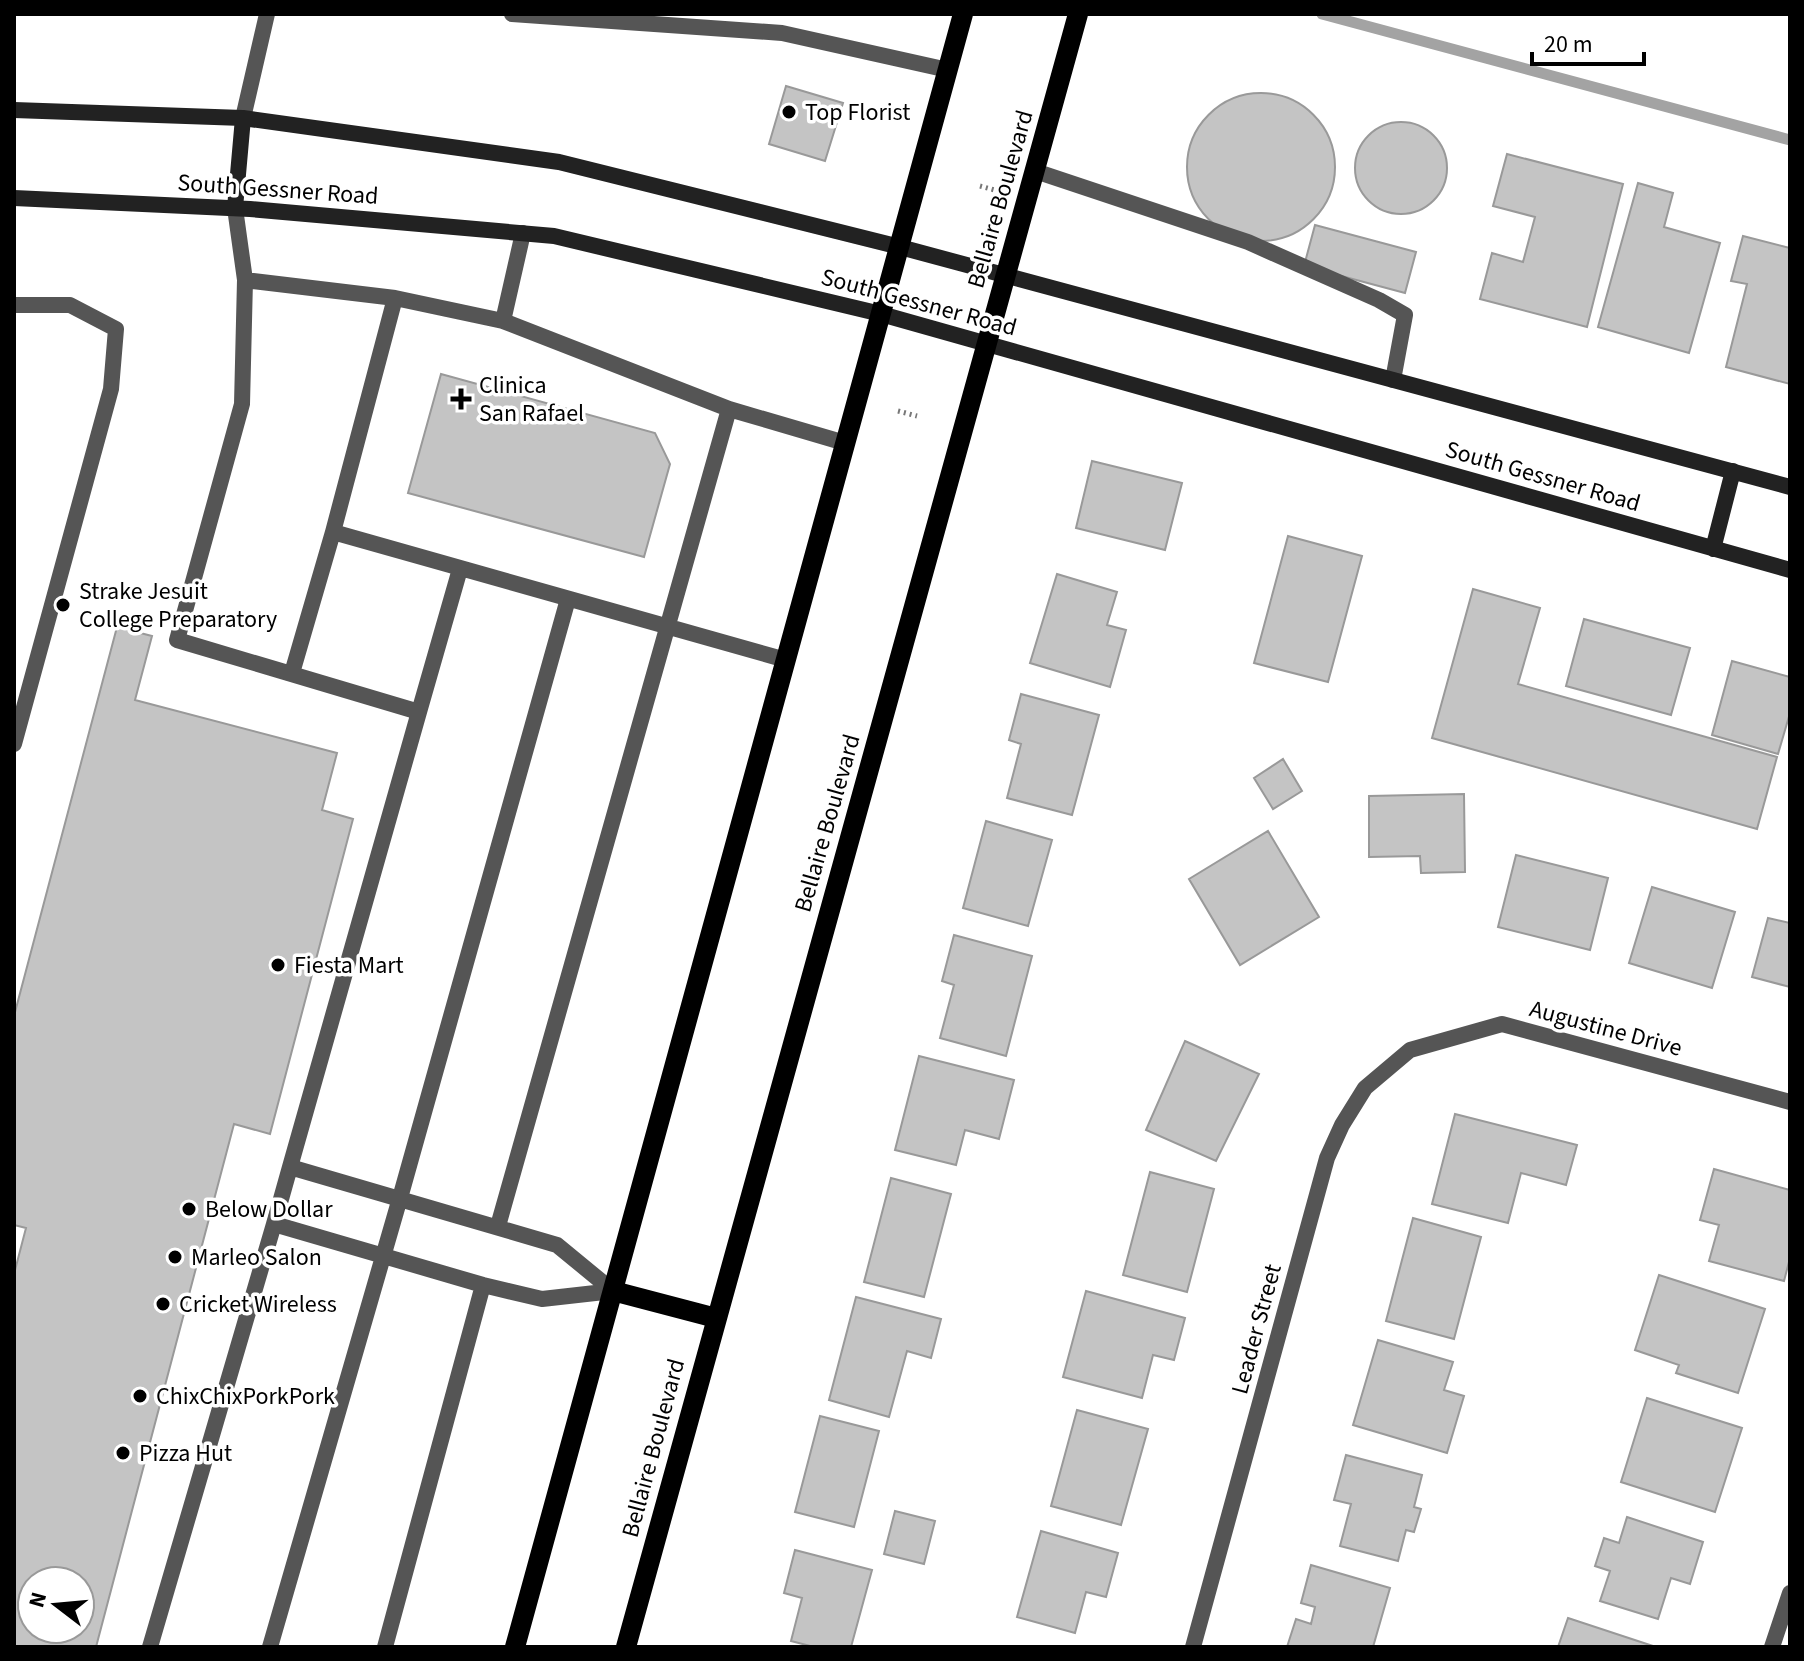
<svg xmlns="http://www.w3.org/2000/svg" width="1804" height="1661" viewBox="0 0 1804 1661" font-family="'Source Sans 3',sans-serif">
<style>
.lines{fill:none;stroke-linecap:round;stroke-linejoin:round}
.stream{stroke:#a3a3a3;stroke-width:11}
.building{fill:#c4c4c4;stroke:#999;stroke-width:2;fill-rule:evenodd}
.path{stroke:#777;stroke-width:5;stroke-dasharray:2 4;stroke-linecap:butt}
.lane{stroke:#555;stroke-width:16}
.street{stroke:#555;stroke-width:16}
.secondary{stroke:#222;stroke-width:16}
.primary{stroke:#000;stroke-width:20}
.poi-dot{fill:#000;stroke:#fff;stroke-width:3}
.labels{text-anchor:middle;stroke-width:7;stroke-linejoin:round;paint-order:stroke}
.poi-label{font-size:24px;fill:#000;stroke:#fff;text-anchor:start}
.street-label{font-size:24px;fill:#000;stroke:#fff}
</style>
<rect width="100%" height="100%" fill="#fff"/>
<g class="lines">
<!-- stream -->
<path class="stream" d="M1322 14 1790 140"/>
</g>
<!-- building -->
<path class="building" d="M786 86 843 103 825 161 769 144Z
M1187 167a74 74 0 1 1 148 0a74 74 0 1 1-148 0Z
M1355 168a46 46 0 1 1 92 0a46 46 0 1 1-92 0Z
M1507 154 1623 184 1587 327 1480 299 1492 253 1523 262 1535 217 1493 206Z
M1638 183 1673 193 1664 227 1720 243 1689 353 1598 327Z
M1315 225 1416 252 1405 293 1304 266Z
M1743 236 1790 248V384L1726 367 1747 284 1731 281Z
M441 374 655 433 670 464 644 557 408 493Z
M1092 461 1182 483 1165 550 1076 528Z
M1288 536 1362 556 1328 682 1254 663Z
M1057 574 1117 592 1107 625 1126 630 1110 687 1030 663Z
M1473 589 1540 608 1518 684 1777 757 1757 829 1432 738Z
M1584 619 1690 648 1671 715 1566 686Z
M117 627 152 636 135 700 337 753 322 810 353 819 270 1134 234 1124 96 1647H14V1274L26 1228 14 1225V1016ZM32 1581H80V1629H32Z
M1732 661 1790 677V713L1778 754 1712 735Z
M1021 694 1099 715 1072 815 1007 798 1021 744 1009 740Z
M1283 759 1302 791 1273 809 1254 778Z
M1464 794 1465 872 1421 873 1420 856 1369 857V796Z
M986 821 1052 840 1028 926 963 908Z
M1268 831 1319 917 1240 965 1189 879Z
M1516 855 1608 878 1590 950 1498 927Z
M1652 887 1735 912 1712 988 1629 963Z
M1768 918 1790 923V987L1752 977Z
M954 935 1032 956 1006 1056 940 1038 954 985 942 981Z
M1185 1041 1259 1074 1216 1161 1146 1130Z
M919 1056 1014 1080 999 1139 965 1130 956 1165 895 1150Z
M1455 1114 1577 1145 1566 1185 1521 1173 1508 1223 1432 1204Z
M1714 1169 1790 1190V1258L1784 1281 1709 1261 1719 1225 1700 1220Z
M1150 1172 1214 1189 1187 1292 1123 1275Z
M891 1178 951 1194 924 1297 864 1282Z
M1413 1218 1481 1237 1454 1339 1386 1321Z
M1659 1275 1765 1309 1738 1393 1676 1373 1679 1365 1635 1350Z
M1086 1291 1185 1318 1174 1360 1153 1355 1142 1398 1063 1377Z
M856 1297 941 1319 931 1358 907 1351 889 1417 829 1400Z
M1378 1340 1453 1362 1444 1390 1464 1396 1447 1453 1353 1425Z
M1647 1398 1742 1428 1715 1512 1621 1482Z
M1077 1410 1148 1429 1121 1525 1051 1506Z
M820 1416 879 1431 854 1527 795 1512Z
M1346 1455 1422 1475 1414 1507 1421 1509 1414 1532 1406 1530 1398 1561 1340 1546 1351 1504 1334 1500Z
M895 1511 935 1521 924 1564 884 1554Z
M1627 1517 1703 1542 1690 1584 1671 1578 1658 1619 1600 1601 1610 1571 1595 1566 1604 1538 1619 1543Z
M1041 1531 1118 1553 1106 1597 1086 1592 1075 1633 1017 1617Z
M795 1550 872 1570 851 1647H814L791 1641 802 1598 784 1593Z
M1311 1565 1390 1588 1373 1647H1287L1296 1619 1311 1624 1315 1607 1301 1603Z
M1568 1618 1656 1647H1558Z"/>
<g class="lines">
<!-- path -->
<path class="path" d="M980 186 998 191
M898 411 917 416"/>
<!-- lane -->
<path class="lane" d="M512 14 782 33 948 70
M243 118 267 14
M1035 171 1248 242 1379 300 1405 315 1393 380
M235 208 245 280 242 404 177 640 419 712 290 1167 557 1245 613 1291
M245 280 395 298 503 321
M395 298 333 532 786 660
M14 305H70L116 329 111 389 14 744
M729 409 845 443
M292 673 333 532
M419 712 460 569
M274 1224 290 1167
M498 1226 729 409 503 321 523 233
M150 1647 274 1224 483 1285 542 1299 613 1291
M270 1647 400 1198 568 599
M385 1647 483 1285"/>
<!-- street -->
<path class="street" d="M1193 1647 1327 1158 1342 1125 1365 1088 1410 1050 1502 1024 1790 1102
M1772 1647 1790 1593"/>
<!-- secondary -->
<path class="secondary" d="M14 110 243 118 559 162 900 247 1790 487
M14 198 250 209 554 236 881 314 1790 570
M235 208 243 118
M1713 549 1733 471"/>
<!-- primary -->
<path class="primary" d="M613 1291 716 1318
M515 1647 963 14
M626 1647 1078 14"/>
</g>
<!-- markers -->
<g class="poi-dot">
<circle cx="789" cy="112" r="8"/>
<path d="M457 387h8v8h8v8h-8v8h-8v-8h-8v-8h8z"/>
<circle cx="63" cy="605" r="8"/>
<circle cx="278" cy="965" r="8"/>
<circle cx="189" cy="1209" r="8"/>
<circle cx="175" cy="1257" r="8"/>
<circle cx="163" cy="1304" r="8"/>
<circle cx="140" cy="1396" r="8"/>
<circle cx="123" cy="1453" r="8"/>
</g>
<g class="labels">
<!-- poi labels -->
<g class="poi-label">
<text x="805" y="120">Top Florist</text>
<text x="479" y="393">Clinica<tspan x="479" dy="28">San Rafael</tspan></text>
<text x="79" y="599">Strake Jesuit<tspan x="79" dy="28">College Preparatory</tspan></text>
<text x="294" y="973">Fiesta Mart</text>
<text x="205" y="1217">Below Dollar</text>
<text x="191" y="1265">Marleo Salon</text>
<text x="179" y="1312">Cricket Wireless</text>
<text x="156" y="1404">ChixChixPorkPork</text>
<text x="139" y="1461">Pizza Hut</text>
</g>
<!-- street labels -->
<g class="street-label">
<text transform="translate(278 189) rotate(4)" y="8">South Gessner Road</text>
<text transform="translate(1000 199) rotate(-74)" y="8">Bellaire Boulevard</text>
<text transform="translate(919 302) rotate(15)" y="8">South Gessner Road</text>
<text transform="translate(1543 476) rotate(16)" y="8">South Gessner Road</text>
<text transform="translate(827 823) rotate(-74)" y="8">Bellaire Boulevard</text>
<text transform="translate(1606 1028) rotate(15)" y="8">Augustine Drive</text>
<text transform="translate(1256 1329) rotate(-75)" y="8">Leader Street</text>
<text transform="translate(653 1448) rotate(-75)" y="8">Bellaire Boulevard</text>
</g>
</g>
<!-- border -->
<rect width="1804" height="1661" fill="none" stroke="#000000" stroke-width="32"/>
<!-- north arrow -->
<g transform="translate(56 1605) rotate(286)"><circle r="38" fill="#ffffff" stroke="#999999" stroke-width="2"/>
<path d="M0-6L14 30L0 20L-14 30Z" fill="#000000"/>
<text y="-12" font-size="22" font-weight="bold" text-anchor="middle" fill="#000000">N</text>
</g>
<!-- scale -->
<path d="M1532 52v12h112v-12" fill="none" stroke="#000000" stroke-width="4"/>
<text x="1544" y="52" font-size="24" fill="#000000" stroke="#ffffff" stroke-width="6" paint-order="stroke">20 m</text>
</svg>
